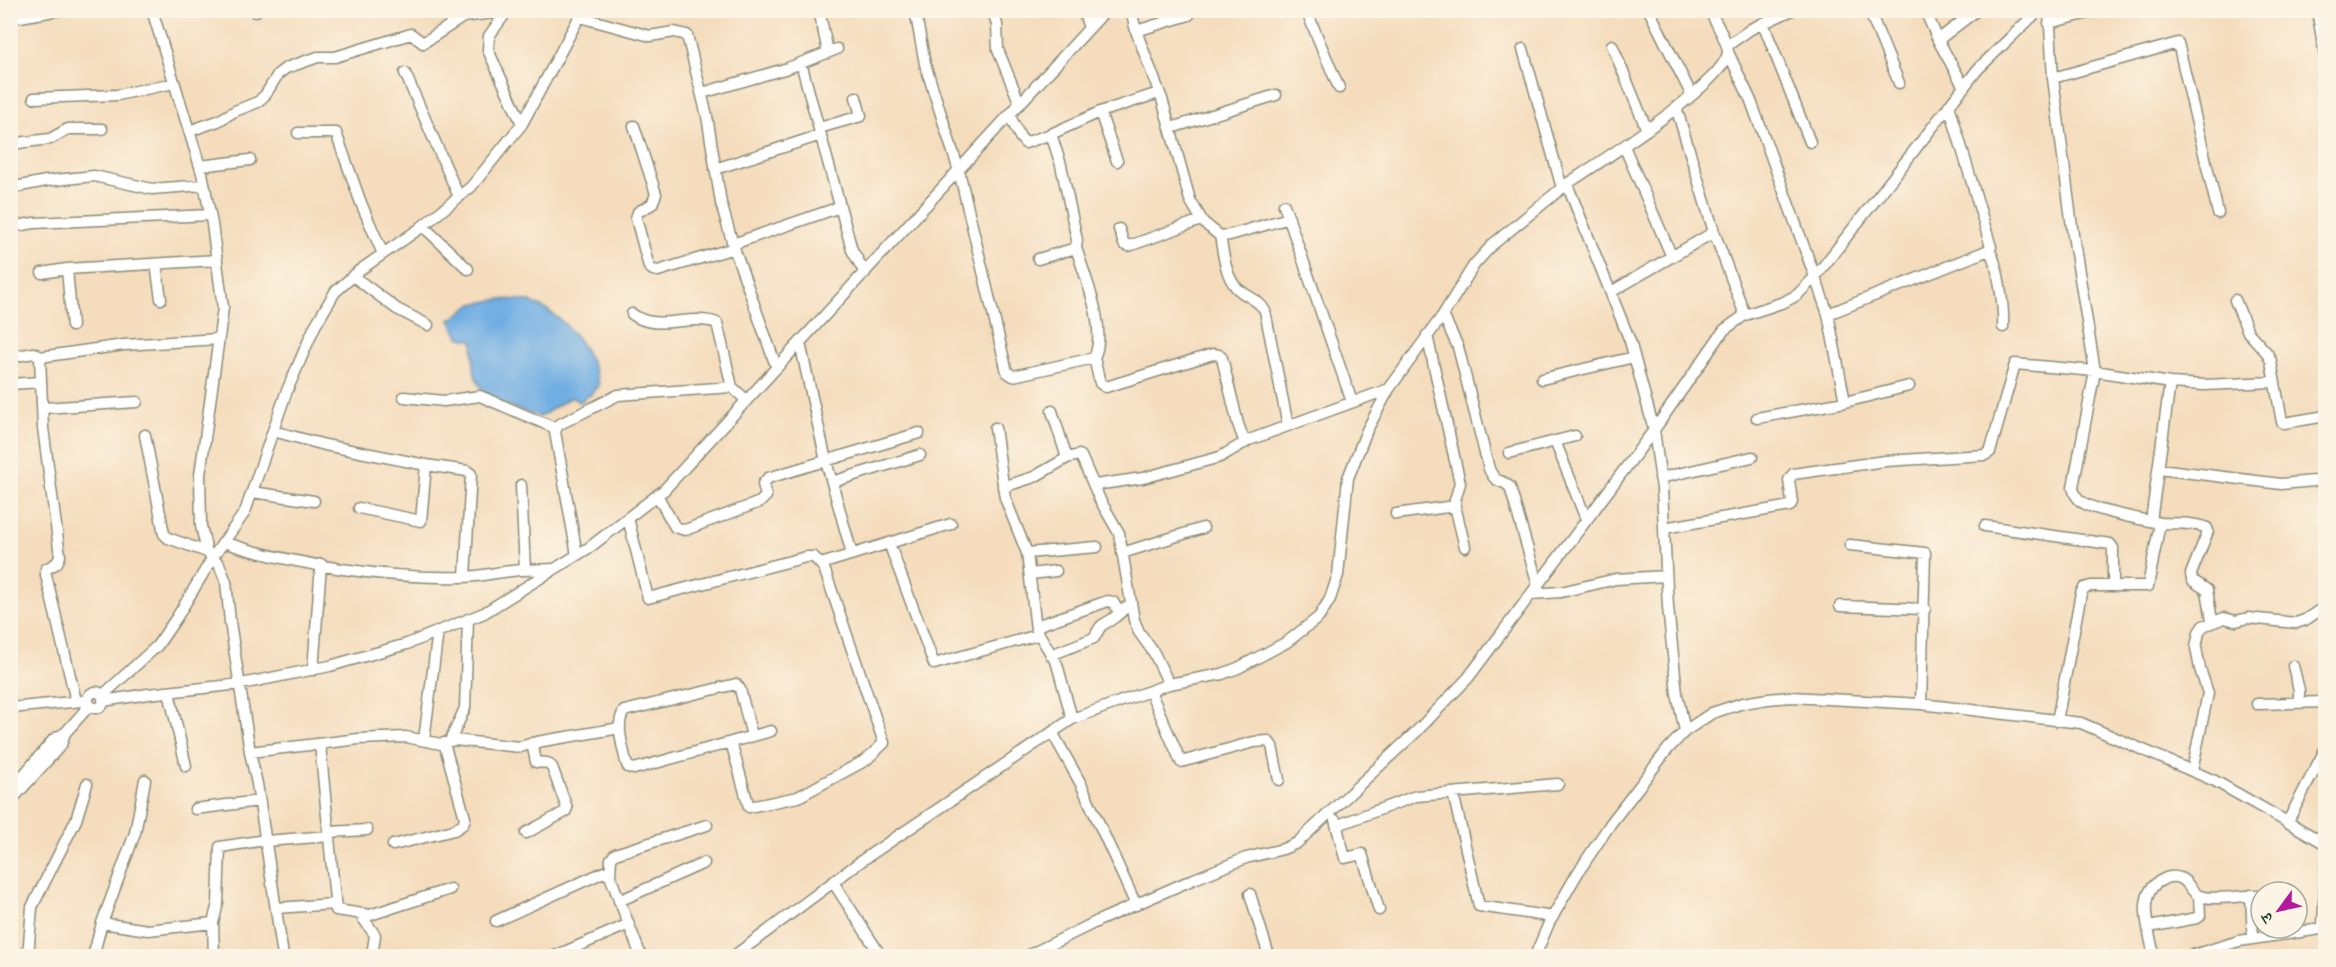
<svg xmlns="http://www.w3.org/2000/svg" width="2336" height="967" viewBox="0 0 2336 967" font-family="'Libre Bodoni','Noto Serif Devanagari',serif">
<style>
.water{fill:#71aee3;stroke:#48768c;stroke-width:1.5}
.lines{fill:none;stroke-linecap:round;stroke-linejoin:round}
.minor-casing{stroke:#8a8c78;stroke-width:13}
.minor{stroke:#fff;stroke-width:10}
</style>
<rect width="100%" height="100%" fill="#fcf5e5"/>
<filter id="ink" filterUnits="userSpaceOnUse"><feTurbulence type="fractalNoise" baseFrequency=".0167" numOctaves="2"/><feDisplacementMap in="SourceGraphic" scale="12" xChannelSelector="R" yChannelSelector="G"/><feConvolveMatrix kernelMatrix="1 2 1 2 8 2 1 2 1" color-interpolation-filters="sRGB"/></filter>
<filter id="wash" filterUnits="userSpaceOnUse"><feTurbulence type="fractalNoise" baseFrequency=".008" numOctaves="4" result="noise"/><feDisplacementMap in="SourceGraphic" scale="24" xChannelSelector="R" yChannelSelector="G"/><feGaussianBlur stdDeviation="1.35" result="paint"/><feColorMatrix in="noise" values="0 0 0 0 0 0 0 0 0 0 0 0 0 0 0 0 0 1.4 0 .05"/><feComposite in="paint" operator="in"/></filter>
<g filter="url(#wash)">
<rect width="100%" height="100%" fill="#f4dcbc"/>
<!-- water -->
<path class="water" d="M501 299C511 300 525 299 534 303 567 318 591 350 599 385L590 395 579 402 571 397 540 417C519 409 485 403 476 378 472 367 474 352 473 340L460 338 450 320 473 304Z"/>
</g>
<g filter="url(#ink)">
<g class="lines">
<!-- minor casing -->
<g class="minor-casing">
<path id="minor" d="M152 10 202 173 212 224 223 308 200 475 201 526 207 552 219 564 226 582 230 622 250 752 257 784 283 956
M255 10V12
M819 10 828 52
M915 10 925 64 959 171 1007 372 1013 376 1094 358 1100 383 1106 387 1213 354 1219 355 1222 358 1238 424 1245 443
M993 10 997 25 998 50 1020 104
M1083 10 1089 28
M1131 10 1136 31 1162 99 1190 200 1203 222 1220 236 1230 235 1289 218
M1306 10 1339 88
M1649 10 1691 94
M1869 10 1899 83
M1925 10 1938 40 1964 87
M2049 10 2053 78 2073 235 2095 371 2073 487C2074 493 2076 498 2082 502 2095 511 2144 520 2160 523 2175 524 2194 522 2207 528L2208 531 2191 574 2192 580 2207 590 2212 621
M2317 10 2325 56
M507 11 489 36 488 50 522 124
M20 17 60 10
M580 17 650 36 674 32 687 35 707 116 721 203 734 248 776 366
M1763 23 1810 142
M2049 23 2101 10
M1136 31 1189 15
M1938 40 1977 10
M1612 45 1647 130
M1728 45 1751 29 1792 10
M1523 49 1562 188
M1728 52 1751 101 1815 277 1828 314 1845 402
M801 63 852 250 865 273
M405 73 459 197
M2053 78 2178 43 2218 213
M702 93 788 68 837 49
M34 98 117 95 174 83
M1676 107 1714 232 1745 315
M1010 116 1020 137 1025 143 1051 134 1061 165 1077 240 1076 248 1038 259
M634 126 656 194 652 204 638 212 636 218 649 267 653 270 658 271 734 248
M819 128 861 116 856 97
M1171 128 1276 95
M189 131 218 121 235 111 258 102 266 94 278 74 286 68 318 57H335L411 34 423 43 463 17 513 10
M298 133H336L361 203 383 254
M1051 134 1100 112
M10 144 50 139 68 129H102
M1624 146 1672 257
M1117 161 1100 112 1159 93
M200 166 250 160
M715 169 821 135
M10 188 46 181 94 176 152 189 204 185
M1284 205 1352 402
M423 226 468 269
M10 227 34 223 210 215
M1119 229 1124 244 1129 246 1201 220
M1220 236C1223 251 1225 275 1236 287 1245 297 1258 298 1265 311L1288 426
M733 244 840 207
M1076 248C1085 277 1108 329 1094 358
M1989 250C1999 264 2004 310 2003 327
M156 264 161 299
M67 269 72 326
M42 273 67 269 217 260
M353 276 397 309 428 325
M1611 292 1714 232
M2235 300 2248 332 2267 353 2271 361 2282 422 2284 423 2326 416
M632 314C657 333 689 313 717 323L732 387
M1828 314 1989 250 1991 247 1949 105
M1443 315 1458 347 1489 469C1497 486 1500 477 1510 487L1538 585
M1427 335 1460 483 1455 500V506L1465 547
M800 343 826 461 852 554
M10 357 34 353 40 357 43 428 60 556 57 563 46 569V575L76 701
M40 357 124 345 218 339
M1542 379 1634 357
M10 384 41 382
M404 397 444 401 480 396 555 428
M43 408 137 402
M1052 411 1067 458 1079 455 1081 456 1100 500 1119 533 1134 620 1139 632 1154 653 1169 684
M1757 418 1845 402 1909 386
M995 428 1005 498 1027 553 1036 629 1057 664 1072 719
M273 431 325 445 426 465 421 521 359 508
M145 435 164 534 168 538 207 552
M1555 441 1586 519
M1509 453 1575 436
M426 465 467 471 471 474 465 577
M2159 469 2281 484 2326 480
M1660 478 1752 457
M832 482 920 455
M521 485 525 570
M1095 485 1143 478 1220 457 1249 440 1389 389
M1003 487 1034 477 1067 458
M252 492 314 501
M657 495 675 527 685 530 760 502 766 496 763 484 768 478 919 433
M1396 514 1455 506
M628 518 648 598 806 557H814L824 568 884 743 866 760 798 797 749 807 731 742
M2151 521 2170 383
M1985 526 2110 544 2113 548V586
M1664 528 1790 506 1792 502 1789 480 1793 474 1885 461 1985 455 1990 452 2015 364 2095 371 2170 383 2204 385 2274 382
M223 542C292 565 390 579 462 577 479 577 496 572 512 571 526 569 540 570 553 569
M889 543 934 664 1038 635
M1850 545 1925 553 1921 704
M1027 553 1097 547
M1122 553 1203 528
M577 555 555 432 558 425 618 395 732 387 746 400
M821 564 951 524
M1030 574 1056 571
M1531 594 1561 592 1616 579 1666 576
M1840 606 1925 609
M1036 626 1108 601 1113 602 1119 612
M1051 655 1094 638C1104 619 1101 628 1115 617 1121 613 1124 608 1131 604
M2293 666 2299 690V703
M313 670 321 564
M1150 691 1181 762 1254 742 1268 741 1272 746 1279 780
M169 692 186 766
M88 700a8 8 0 1 1 16 0a8 8 0 1 1-16 0Z
M102 696 157 646 177 617 213 557 245 512 286 393 315 326 335 292 360 270 419 229 471 187 522 124 583 10
M103 701 148 694 241 684 330 666 407 644 484 613 590 547 664 490 1106 10
M2257 704 2326 702
M10 708 82 701
M2057 721 2081 593 2084 588 2091 586H2148L2160 523
M1685 731 1677 694 1668 607 1662 489 1654 430 1630 341 1567 184C1598 163 1722 85 1728 53 1729 43 1714 21 1710 10
M1052 732 1081 784 1136 905
M752 736 740 689 736 684 624 711C615 725 623 747 626 762L628 767 634 769 771 731
M424 740 438 631
M450 741 465 708 468 619
M320 744 336 910 370 915 450 889
M250 752 359 739 406 737 441 744 454 740 520 747 537 742 620 728
M2192 771 2208 693 2200 669 2196 648 2199 632 2203 626 2224 618 2236 621 2248 618 2296 623 2305 620 2326 606
M10 791 54 739 65 733 90 705
M1453 793 1479 906 1553 917
M10 802 61 745 65 733
M195 809 259 801
M1335 820 1345 858 1362 854 1379 910
M2287 823 2326 748
M1338 825 1416 796 1558 784
M329 832 367 830
M526 833 565 812 567 808 552 767 547 763 536 762 532 743
M266 841 329 836
M393 845 454 830 463 824 465 818 444 743
M610 876 611 859 615 854 707 825
M833 882 881 956
M1250 894 1269 956
M2251 895 2253 939
M619 901 704 863
M276 908 335 904
M360 914 375 935 372 956
M496 921 604 872 610 876 641 956
M102 923 148 930 213 923
M2149 927 2197 918 2200 916 2199 896
M28 956 32 907 76 820 87 784
M93 956 102 923 135 833 145 780
M214 956 213 923 218 903 220 847 265 840
M555 956 627 925
M734 956 864 859 1072 719 1169 684 1222 674 1238 668 1287 642 1319 617 1330 599 1338 575 1348 478 1367 430 1389 389 1443 315 1474 265 1493 244 1567 184
M1027 956 1100 920 1194 879 1246 858 1283 849 1297 843 1417 731 1468 678 1654 430 1724 330 1745 315 1784 302 1797 295 1815 277 1978 69 2039 10
M1535 956 1549 923 1577 874 1611 823 1668 749 1685 731 1712 713 1743 703 1768 699 1791 697 1921 704 2081 723 2215 781 2326 844
M2154 956C2150 933 2134 893 2162 880 2167 877 2174 876 2180 878 2189 881 2191 893 2200 896 2211 901 2247 895 2261 895
M2190 956 2239 941 2321 929 2323 926 2326 865"/>
</g>
<!-- minor -->
<use href="#minor" class="minor"/>
</g>
</g>
<!-- margin -->
<rect width="2336" height="967" fill="none" stroke="#fcf5e5" stroke-width="36"/>
<!-- north arrow -->
<g transform="translate(2279 910) rotate(237)"><circle r="28" fill="#fcf5e5" stroke="#a4ab9e" stroke-width="1.5"/>
<path d="M0-4.5L10 22L0 15L-10 22Z" fill="#b5179e"/>
<text y="-9" font-size="16" font-weight="bold" text-anchor="middle" fill="#1f3d34">उ</text>
</g>
</svg>
